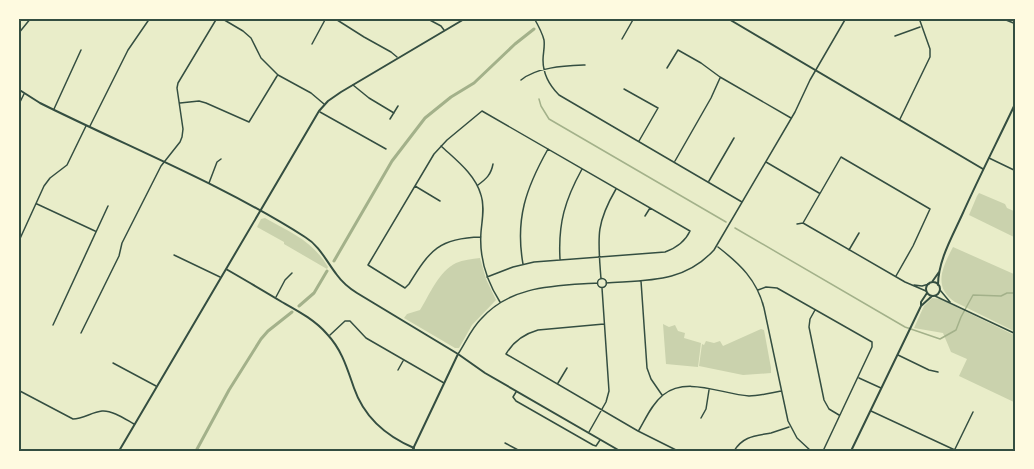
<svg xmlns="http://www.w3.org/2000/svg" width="1034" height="469" viewBox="0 0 1034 469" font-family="Signika,sans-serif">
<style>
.green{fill:#cad2ad}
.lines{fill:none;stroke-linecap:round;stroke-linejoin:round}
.stream{stroke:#a3b18a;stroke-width:1.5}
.canal{stroke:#a3b18a;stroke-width:3}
.minor{stroke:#344e41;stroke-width:1.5}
.tertiary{stroke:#344e41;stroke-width:2}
.secondary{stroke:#344e41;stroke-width:2}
.neatline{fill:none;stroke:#344e41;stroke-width:2}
</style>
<rect width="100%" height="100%" fill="#e9edc9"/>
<!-- green -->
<path class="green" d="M979 193 1005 204 1007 208 1016 212V238L969 215 977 196Z
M265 218C291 233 312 240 328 267L327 269 284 244V242L257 227 261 219Z
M953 247 1016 275V332L955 302C932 287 943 266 953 247Z
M480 258 486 279 496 300 472 325 459 348H455L404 318 407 314 420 310C430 294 439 271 456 263 463 260 472 259 480 258Z
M932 298 940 299 1016 336V403L959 376 967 359 951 352 943 333 914 328 924 306Z
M663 324 669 327 675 325 678 331 685 333 684 338 701 343 698 367 666 364Z
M761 329 764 330 771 368V373L743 375 699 366 702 344 704 345 706 341 714 343 720 341 723 346Z"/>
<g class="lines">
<!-- stream -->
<path class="stream" d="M539 99 541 106 549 119 726 222
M735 228 905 327 940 339 956 330 961 317 973 295 1001 296 1007 293H1016"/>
<!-- canal -->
<path class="canal" d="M542 19V18
M334 261 392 161 425 118 451 97 474 83 515 44 534 29
M299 306 314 293 327 271
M196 451 229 390 261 339 268 331 292 312"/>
<!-- minor -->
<path class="minor" d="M221 18 243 31 251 38 261 58 278 75 311 93 324 104
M334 18 364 37 391 52 397 57
M426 18 441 26 444 30
M534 18C538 25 542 32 544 40 545 47 543 53 543 60 543 74 549 85 559 95L742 202
M1001 18 1016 24
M18 34 31 18
M895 36 920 27
M622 39 634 18
M312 44 326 18
M667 68 678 50 701 63 720 77 791 118
M521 80C537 67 564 66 585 65
M353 85 369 98 394 113
M624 89 658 108 639 141
M180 103 199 101 206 103 249 122 277 76
M18 106 24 94
M54 109 81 50
M320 112 386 149
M390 119 398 106
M900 119 930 57V49L919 18
M90 126 128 50 150 18
M441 146C456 160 475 174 481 195 485 207 482 220 481 232 479 258 486 280 500 302
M989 158 1016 171
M675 161 711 98 720 78
M766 162 819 193
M709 181 734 138
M209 183 217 162 221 159
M478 185C486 179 491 175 493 164
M415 186 440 201
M37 204 95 231
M645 216 650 208
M803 223 841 157 930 209 913 246 896 276
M797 224 803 223 905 282 926 291
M481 237C439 238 430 250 409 284L405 288 368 265 434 154 447 140 482 111 690 231C685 242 676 248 665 252L534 262 513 267 487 277
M18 243 44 186 50 178 67 165 86 126
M718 247C740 264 757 280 764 308L788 421 797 438 811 451
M849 250 859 233
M174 255 220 277
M560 259C558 223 565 200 582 169
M523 264C515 219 526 188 548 149
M597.5 283a4.5 4.5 0 1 1 9 0a4.5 4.5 0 1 1-9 0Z
M601 279C598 238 595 225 616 189
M641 281 647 368 651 379 662 395
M606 283C647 280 684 283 714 250L795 112 810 80 846 18
M914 285 922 286 929 284
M758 290 766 287 777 288 872 342V347L823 451
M940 290 950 302
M935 296 1016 334
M276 297 285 280 292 273
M815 310 810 319 809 327 824 400 829 409 839 415
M604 324 538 330C524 334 513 342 506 354L638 431 678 451
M53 325 108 206
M81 333 119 256 122 243 161 166 180 142 182 137 183 129 177 88 178 83 217 18
M330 335 345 321H350L366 338 444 383
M458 354C466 342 471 329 481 319 511 285 555 286 597 283
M898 355 929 370 938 372
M113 363 156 386
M398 370 403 361
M859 378 881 388
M558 383 567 368
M18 390 73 419C83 419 92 412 102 411 112 410 125 419 134 424
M516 392 513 397 516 401 593 445 596 446 600 440
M871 411 957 451
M701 418 706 409 709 390
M639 430C646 418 652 404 663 395 687 376 721 394 749 396 759 396 770 393 781 391
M589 432 606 402 609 391 602 288
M505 443 520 451
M955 449 973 412
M734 451C743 436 755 436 771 433 777 431 783 429 789 427"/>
<!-- tertiary -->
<path class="tertiary" d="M727 18 983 169
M18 89 40 103C128 147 222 184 305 237 320 246 326 261 337 275 342 282 349 288 357 293L458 354 485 373 620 451
M226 269C245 280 264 291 282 302 298 311 315 320 327 334 342 350 347 368 354 388 364 417 386 436 414 448
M119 451 319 111 328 101 341 92 466 18
M412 451 458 354"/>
<!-- secondary -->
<path class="secondary" d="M932 282 939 272
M926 289a7 7 0 1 1 14 0a7 7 0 1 1-14 0Z
M938 285C938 261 952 237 962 215 979 177 998 140 1016 102
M921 306 932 296
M851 451 921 306V302L927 293"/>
</g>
<!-- border -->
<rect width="1034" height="469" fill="none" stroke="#fefae0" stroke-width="39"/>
<rect x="20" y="20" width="994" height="430" class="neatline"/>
</svg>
